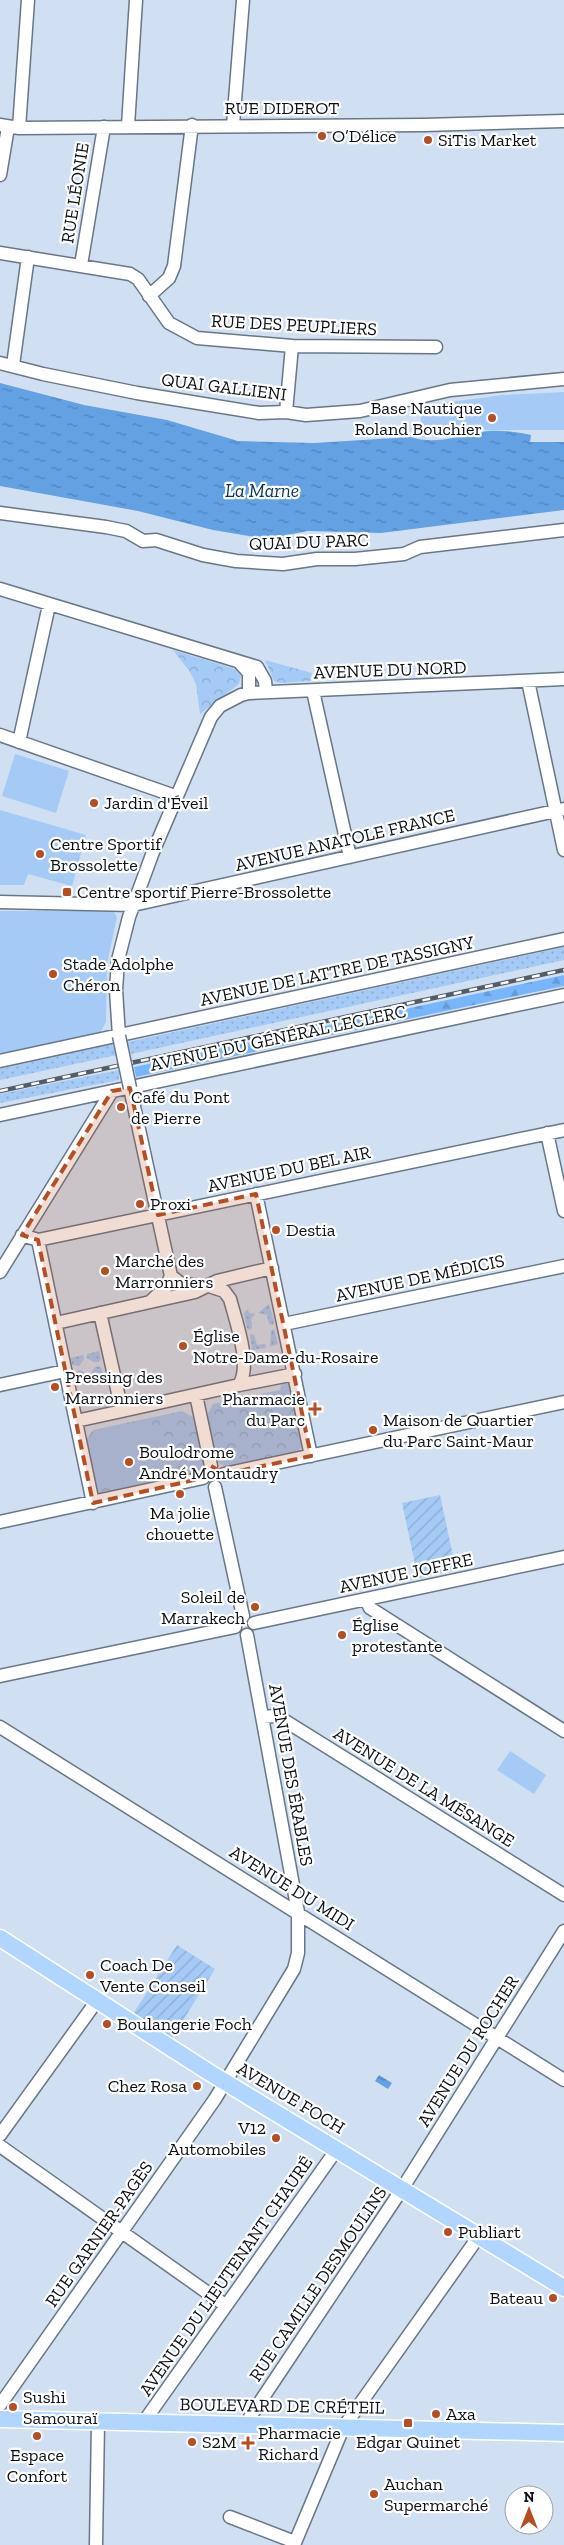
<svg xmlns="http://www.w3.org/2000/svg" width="564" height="2545" viewBox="0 0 564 2545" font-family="'Zilla Slab',serif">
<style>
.grass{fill:url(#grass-dots)}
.forest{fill:url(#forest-firs)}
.park{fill:url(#park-crowns)}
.garden{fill:url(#garden-furrows)}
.pitch{fill:#a4caf5}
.water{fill:url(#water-ripples)}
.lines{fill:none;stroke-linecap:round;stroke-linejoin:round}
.minor-casing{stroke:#687686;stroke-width:15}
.major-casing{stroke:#fff;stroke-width:19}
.minor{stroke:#fff;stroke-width:12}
.major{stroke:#b0d6ff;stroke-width:16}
.rail-casing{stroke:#545d67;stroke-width:4.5}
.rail{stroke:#fff;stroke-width:2.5;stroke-dasharray:8;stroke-linecap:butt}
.minor-bridge-casing{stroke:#687686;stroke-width:15;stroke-linecap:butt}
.minor-bridge{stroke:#fff;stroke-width:12}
.marked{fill:#b54e23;fill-opacity:0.2;stroke:#b54e23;stroke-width:4;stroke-dasharray:10 6;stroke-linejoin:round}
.poi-dot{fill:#b54e23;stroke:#fff;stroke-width:2}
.labels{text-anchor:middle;stroke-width:4.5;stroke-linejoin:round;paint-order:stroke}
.street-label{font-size:18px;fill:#0b1016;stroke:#fff}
.poi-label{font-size:18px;fill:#0b1016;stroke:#fff;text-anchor:start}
.water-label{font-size:19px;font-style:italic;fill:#083660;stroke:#fff}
</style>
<defs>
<pattern id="grass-dots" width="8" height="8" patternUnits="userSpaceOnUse" patternTransform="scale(1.25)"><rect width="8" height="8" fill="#a4caf5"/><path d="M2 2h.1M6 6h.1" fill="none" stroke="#8cacd1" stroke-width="1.8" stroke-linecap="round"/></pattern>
<pattern id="forest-firs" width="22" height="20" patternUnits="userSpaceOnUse" patternTransform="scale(1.25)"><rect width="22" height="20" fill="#77b6fa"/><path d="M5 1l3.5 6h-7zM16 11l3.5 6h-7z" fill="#669bd6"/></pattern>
<pattern id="park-crowns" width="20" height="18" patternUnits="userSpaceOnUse" patternTransform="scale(1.25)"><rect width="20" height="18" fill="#a4caf5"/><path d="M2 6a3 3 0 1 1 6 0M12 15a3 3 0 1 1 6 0" fill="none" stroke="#8cacd1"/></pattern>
<pattern id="garden-furrows" width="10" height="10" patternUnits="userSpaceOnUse" patternTransform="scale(1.25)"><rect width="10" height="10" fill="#a4caf5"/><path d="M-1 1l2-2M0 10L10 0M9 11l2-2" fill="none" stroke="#8cacd1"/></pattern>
<pattern id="water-ripples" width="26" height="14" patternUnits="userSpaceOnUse" patternTransform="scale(1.25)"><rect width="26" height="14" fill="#63a1e3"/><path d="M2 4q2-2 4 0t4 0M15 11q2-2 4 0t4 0" fill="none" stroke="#5082b7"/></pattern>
</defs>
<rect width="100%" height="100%" fill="#d0e0f2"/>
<!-- grass -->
<path class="grass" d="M564 947V960L131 1054 128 1042Z
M112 1044 117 1055 0 1080V1069Z
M119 1070V1080L0 1103V1094Z
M269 1304 274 1321 273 1325 269 1324 267 1315 258 1313Z
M248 1309 249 1313 255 1314 251 1319 252 1328 250 1330 247 1328 244 1313Z
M274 1329 278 1344 270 1347 271 1331Z
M250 1334 254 1335 257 1345 265 1344 266 1348 252 1350Z
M99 1351 101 1359 99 1362H94L87 1358V1354Z
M83 1355 84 1359 79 1366 72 1365 70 1358Z
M100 1366 104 1375 92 1378 91 1374 95 1367Z
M80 1370 87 1375 88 1379 75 1382 73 1374Z"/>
<!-- forest -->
<path class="forest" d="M564 975V986L530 993 136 1077 134 1067Z"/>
<!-- park -->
<path class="park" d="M173 650 235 669 241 676 239 684 200 714 196 684 190 672Z
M265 660 312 673 310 681 281 683 274 681Z
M289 1381 291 1383 304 1443 297 1453 227 1468 216 1461 206 1417 213 1404 280 1390 282 1382Z
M182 1411 196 1419 205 1462 197 1475 100 1495 96 1489 86 1440 93 1430Z"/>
<!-- garden -->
<path class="garden" d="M440 1495 456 1570 418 1578 402 1503Z
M177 1945 215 1969 172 2038 133 2014Z"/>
<!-- pitch -->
<path class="pitch" d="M564 392V430H484L422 437 420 406 503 395Z
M15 754 69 771 56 813 2 796Z
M0 810 86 835 72 886 28 874 24 885H0Z
M0 911H113L117 917 107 964 106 1022 100 1033 0 1054Z
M137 1422 139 1431 157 1427 160 1429 168 1471 97 1486 88 1440 94 1439 93 1431Z
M510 1751 546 1775 534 1794 497 1770Z"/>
<!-- water -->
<path class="water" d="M0 383 84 405 167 420 238 441 314 443 411 437C437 446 462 434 488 431 502 430 517 432 531 435L530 442H564V510L381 533 308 531 266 539 213 530 138 511 0 486Z
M379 2075 392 2083 388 2089 375 2081Z"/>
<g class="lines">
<!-- minor casing -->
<g class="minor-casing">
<path id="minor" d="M0 125 19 128 424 125 564 121
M233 125 243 0
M128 126 136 0
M19 128 28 0
M0 175 8 127
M0 253 130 274 138 279 169 323 197 338 292 346 436 347
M81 265 104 127
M149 296 169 278 174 266 192 125
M0 363 43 374 137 393 259 413 286 412 306 415 360 411 450 390 564 379
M13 365 28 257
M286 412 292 346
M0 513 106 527 126 531 143 541 156 540 203 555 236 561 283 564 317 559H355L404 554 420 547 564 530
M0 589 257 667 265 681 266 692
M239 662 249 673V693
M528 681 564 850
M313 691 350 857
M0 735 175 796
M19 742 49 605
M0 902 133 905 564 809
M119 1036 116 990 118 960 129 917 153 852 211 717 220 706 241 695 249 693 564 679
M0 1061 564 939
M130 1088 171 1276 166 1287 150 1302
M0 1115 564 995
M547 1133 564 1211
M256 1194 311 1456
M22 1235 38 1240 564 1130
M38 1240 93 1503
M0 1272 112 1091
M171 1276 180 1283 204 1287
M100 1313 122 1411 239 1385C252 1365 236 1322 230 1299L224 1291 209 1286
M56 1323 195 1292 217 1281 272 1268
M284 1324 564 1266
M0 1385 65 1371
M239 1385 295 1374
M196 1395 211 1466
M76 1421 122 1411
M224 1474 564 1402
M215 1487 243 1616
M0 1522 203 1478
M366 1600 370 1608 564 1731
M254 1623 564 1557
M0 1676 235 1627
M263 1717 275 1716 287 1722 564 1895
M0 1727 564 2080
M0 2135 96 2002
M0 2146 225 2305
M0 2405 215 2099 294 1969 298 1953V1912L247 1635
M143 2423 337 2149
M250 2425V2417L402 2189 564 1931
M230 2517 295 2542
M96 2545 98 2422
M294 2545 343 2428 479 2236"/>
</g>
<!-- major casing -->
<g class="major-casing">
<path id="major" d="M0 1938 207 2071 564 2288
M0 2419 564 2433"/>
</g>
<!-- minor -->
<use href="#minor" class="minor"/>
<!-- major -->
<use href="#major" class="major"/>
<!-- rail casing -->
<g class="rail-casing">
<path id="rail" d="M0 1091 564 970"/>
</g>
<!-- rail -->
<use href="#rail" class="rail"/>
<!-- minor-bridge casing -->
<g class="minor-bridge-casing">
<path id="minor-bridge" d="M119 1036 130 1088"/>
</g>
<!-- minor-bridge -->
<use href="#minor-bridge" class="minor-bridge"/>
</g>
<!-- marked area -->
<path class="marked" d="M130 1088 158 1215 256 1194 311 1456 224 1474 211 1466 203 1478 93 1503 38 1240 22 1235 112 1091Z"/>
<!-- markers -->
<g class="poi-dot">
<circle cx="322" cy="136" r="5"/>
<circle cx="428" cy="140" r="5"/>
<circle cx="492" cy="418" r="5"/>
<circle cx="94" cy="803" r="5"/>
<circle cx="40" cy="854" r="5"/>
<rect x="62" y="887" width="10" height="10" rx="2.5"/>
<circle cx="53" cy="974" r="5"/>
<circle cx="121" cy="1107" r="5"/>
<circle cx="140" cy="1204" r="5"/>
<circle cx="276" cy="1230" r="5"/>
<circle cx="105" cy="1271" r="5"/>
<circle cx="183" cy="1346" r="5"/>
<circle cx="55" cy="1387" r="5"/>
<path d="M312.5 1401.5h5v5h5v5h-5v5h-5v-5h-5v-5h5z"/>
<circle cx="373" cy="1430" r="5"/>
<circle cx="129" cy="1462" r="5"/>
<circle cx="180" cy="1494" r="5"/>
<circle cx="255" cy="1607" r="5"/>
<circle cx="342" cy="1635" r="5"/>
<circle cx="90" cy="1975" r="5"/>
<circle cx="107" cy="2024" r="5"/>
<circle cx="197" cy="2086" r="5"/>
<circle cx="276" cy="2138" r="5"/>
<circle cx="448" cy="2232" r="5"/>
<circle cx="553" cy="2298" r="5"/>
<circle cx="13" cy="2407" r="5"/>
<circle cx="436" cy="2414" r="5"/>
<rect x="403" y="2418" width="10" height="10" rx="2.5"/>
<circle cx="37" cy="2436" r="5"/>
<circle cx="192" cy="2442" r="5"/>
<path d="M245.5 2435.5h5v5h5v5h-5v5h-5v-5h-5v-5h5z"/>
<circle cx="374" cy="2494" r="5"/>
</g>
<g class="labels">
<!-- street labels -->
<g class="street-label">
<text x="282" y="114">RUE DIDEROT</text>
<text transform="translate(75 193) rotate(-81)" y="6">RUE LÉONIE</text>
<text transform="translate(294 325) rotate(3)" y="6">RUE DES PEUPLIERS</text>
<text transform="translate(224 387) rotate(7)" y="6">QUAI GALLIENI</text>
<text transform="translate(309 542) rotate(-2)" y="6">QUAI DU PARC</text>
<text transform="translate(390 670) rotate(-2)" y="6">AVENUE DU NORD</text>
<text transform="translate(345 840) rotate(-13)" y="6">AVENUE ANATOLE FRANCE</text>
<text transform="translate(337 971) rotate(-12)" y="6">AVENUE DE LATTRE DE TASSIGNY</text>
<text transform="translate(278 1038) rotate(-12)" y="6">AVENUE DU GÉNÉRAL LECLERC</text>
<text transform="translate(289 1169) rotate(-12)" y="6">AVENUE DU BEL AIR</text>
<text transform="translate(420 1278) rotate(-12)" y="6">AVENUE DE MÉDICIS</text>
<text transform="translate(406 1573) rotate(-12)" y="6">AVENUE JOFFRE</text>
<text transform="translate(291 1775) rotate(80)" y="6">AVENUE DES ÉRABLES</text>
<text transform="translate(424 1787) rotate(32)" y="6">AVENUE DE LA MÉSANGE</text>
<text transform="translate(292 1888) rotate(32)" y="6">AVENUE DU MIDI</text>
<text transform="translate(468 2051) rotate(-58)" y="6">AVENUE DU ROCHER</text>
<text transform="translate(291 2098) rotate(31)" y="6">AVENUE FOCH</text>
<text transform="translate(99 2234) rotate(-55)" y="6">RUE GARNIER-PAGÈS</text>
<text transform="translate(226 2276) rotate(-55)" y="6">AVENUE DU LIEUTENANT CHAURÉ</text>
<text transform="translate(318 2284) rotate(-56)" y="6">RUE CAMILLE DESMOULINS</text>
<text transform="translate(282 2406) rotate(1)" y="6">BOULEVARD DE CRÉTEIL</text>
</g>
<!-- poi labels -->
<g class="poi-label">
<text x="332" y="142">O’Délice</text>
<text x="438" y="146">SiTis Market</text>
<text x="482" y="414" text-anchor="end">Base Nautique<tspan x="482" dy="21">Roland Bouchier</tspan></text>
<text x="104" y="809">Jardin d'Éveil</text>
<text x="50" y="850">Centre Sportif<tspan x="50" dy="21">Brossolette</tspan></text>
<text x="77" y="898">Centre sportif Pierre-Brossolette</text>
<text x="63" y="970">Stade Adolphe<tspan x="63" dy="21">Chéron</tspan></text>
<text x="131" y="1103">Café du Pont<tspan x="131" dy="21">de Pierre</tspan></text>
<text x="150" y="1210">Proxi</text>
<text x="286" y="1236">Destia</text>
<text x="115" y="1267">Marché des<tspan x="115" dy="21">Marronniers</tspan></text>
<text x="193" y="1342">Église<tspan x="193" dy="21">Notre-Dame-du-Rosaire</tspan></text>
<text x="65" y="1383">Pressing des<tspan x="65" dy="21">Marronniers</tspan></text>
<text x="305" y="1405" text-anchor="end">Pharmacie<tspan x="305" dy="21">du Parc</tspan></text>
<text x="383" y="1426">Maison de Quartier<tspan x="383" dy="21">du Parc Saint-Maur</tspan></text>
<text x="139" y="1458">Boulodrome<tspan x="139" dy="21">André Montaudry</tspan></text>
<text x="180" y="1519" text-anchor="middle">Ma jolie<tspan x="180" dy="21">chouette</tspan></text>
<text x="245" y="1603" text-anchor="end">Soleil de<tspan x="245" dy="21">Marrakech</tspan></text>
<text x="352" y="1631">Église<tspan x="352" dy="21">protestante</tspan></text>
<text x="100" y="1971">Coach De<tspan x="100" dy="21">Vente Conseil</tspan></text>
<text x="117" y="2030">Boulangerie Foch</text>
<text x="187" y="2092" text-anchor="end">Chez Rosa</text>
<text x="266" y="2134" text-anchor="end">V12<tspan x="266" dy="21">Automobiles</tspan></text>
<text x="458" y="2238">Publiart</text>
<text x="543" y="2304" text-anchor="end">Bateau</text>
<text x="23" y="2403">Sushi<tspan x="23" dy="21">Samouraï</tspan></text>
<text x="446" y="2420">Axa</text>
<text x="258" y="2439">Pharmacie<tspan x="258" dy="21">Richard</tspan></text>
<text x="202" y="2448">S2M</text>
<text x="408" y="2448" text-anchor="middle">Edgar Quinet</text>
<text x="37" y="2461" text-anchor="middle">Espace<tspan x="37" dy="21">Confort</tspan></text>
<text x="384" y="2490">Auchan<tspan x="384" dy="21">Supermarché</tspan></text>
</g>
<!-- water labels -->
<g class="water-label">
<text x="262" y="497">La Marne</text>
</g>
</g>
<!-- north arrow -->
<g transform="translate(529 2510)"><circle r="24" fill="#ffffff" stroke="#9d9fa2"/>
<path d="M0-4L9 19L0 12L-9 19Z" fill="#b54e23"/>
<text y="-8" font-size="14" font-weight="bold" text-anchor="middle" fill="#0b1016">N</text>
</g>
</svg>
